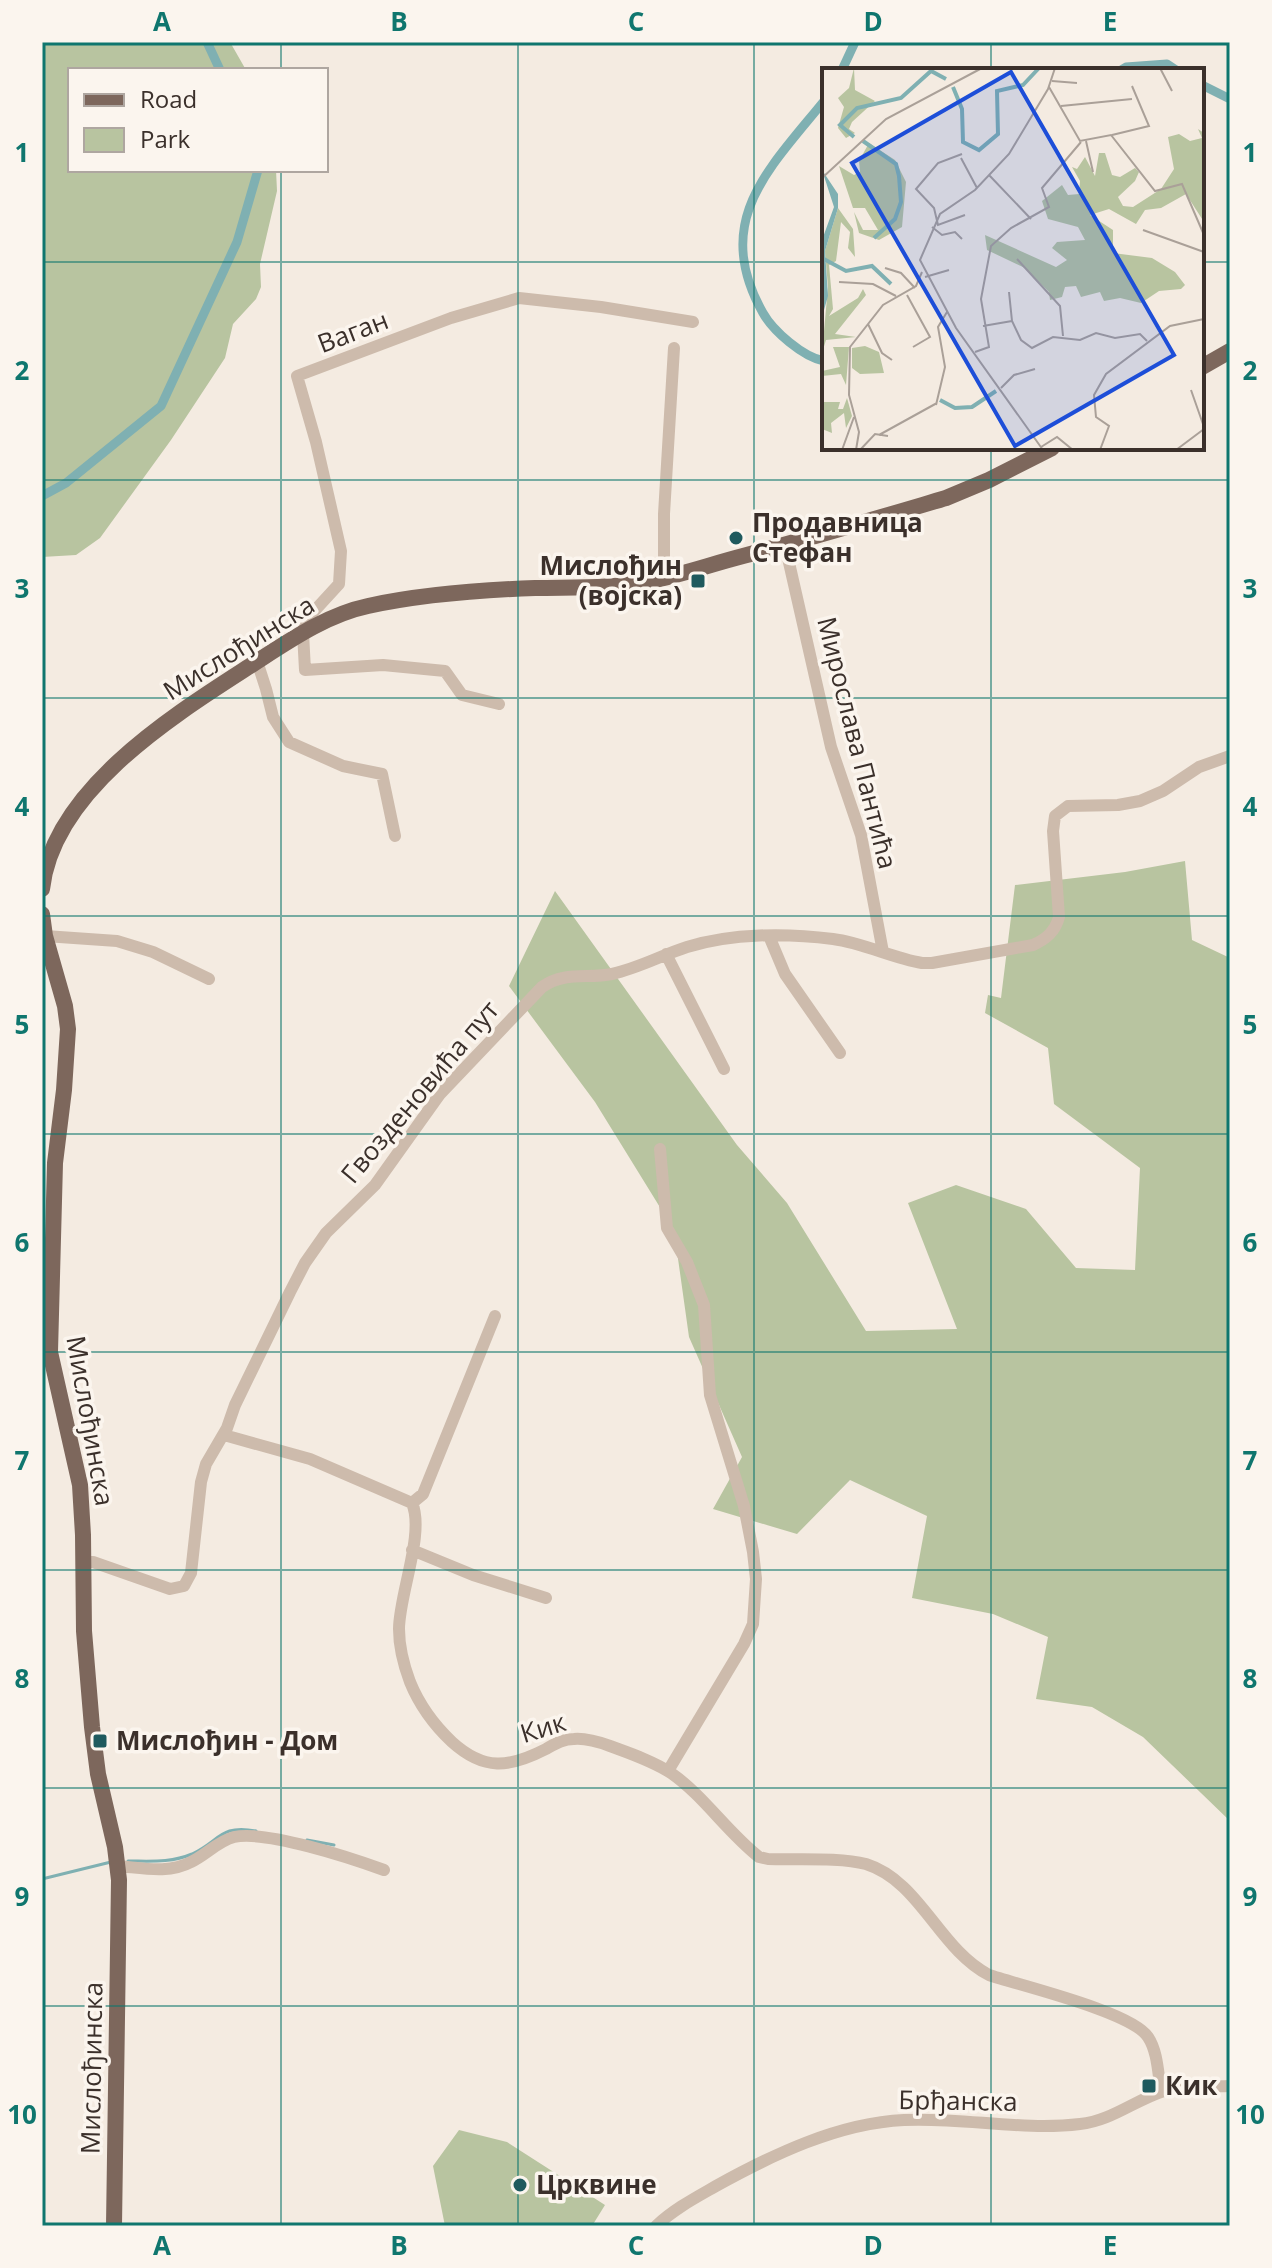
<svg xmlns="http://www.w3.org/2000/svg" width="1272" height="2268" viewBox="0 0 1272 2268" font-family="'Open Sans',sans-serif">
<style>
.green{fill:#b8c4a0}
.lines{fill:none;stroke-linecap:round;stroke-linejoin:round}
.stream{stroke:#7fb0b2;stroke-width:3}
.canal{stroke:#7fb0b2;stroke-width:9}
.minor{stroke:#cdbbac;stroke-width:12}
.major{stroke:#7d675c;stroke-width:16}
.grid{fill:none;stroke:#0f766e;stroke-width:2;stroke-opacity:0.55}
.poi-dot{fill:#1f5a5e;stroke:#fbf5ee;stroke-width:3}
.labels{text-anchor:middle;stroke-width:7;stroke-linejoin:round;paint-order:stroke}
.street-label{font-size:26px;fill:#3b302b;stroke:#fbf5ee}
.poi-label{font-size:26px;font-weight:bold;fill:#3b302b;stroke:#fbf5ee;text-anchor:start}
.inset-river{fill:none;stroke:#7fb0b2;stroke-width:4}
.inset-road{fill:none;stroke:#aaa098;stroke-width:2}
.view{fill:#1d4ed8;fill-opacity:0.15;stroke:#1d4ed8;stroke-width:4}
.inset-edge{fill:none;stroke:#3b302b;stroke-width:4}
.neatline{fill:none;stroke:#0f766e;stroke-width:3}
.grid-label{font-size:26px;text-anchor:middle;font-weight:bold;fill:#0f766e}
</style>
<rect width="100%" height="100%" fill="#f4ebe1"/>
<!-- green -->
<path class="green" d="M42 42H230L246 70H70V170H276L277 191 260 264 261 287 256 299 233 324 225 358 171 440 100 538 76 555 42 557Z
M1185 861 1192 940 1230 958V1821L1143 1737 1092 1707 1036 1699 1048 1637 993 1614 912 1598 927 1516 850 1480 797 1534 713 1509 742 1457 689 1337 674 1230 595 1102 509 986 555 891 737 1145 787 1203 866 1331 957 1329 908 1203 956 1185 1026 1209 1076 1268 1135 1270 1140 1168 1054 1104 1048 1048 985 1013 988 995 1001 998 1015 885 1125 872Z
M459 2130 507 2142 605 2205 592 2226H445L433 2166Z"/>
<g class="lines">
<!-- stream -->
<path class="stream" d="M307 1840 334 1845
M128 1861C150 1861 171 1863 192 1854 220 1841 220 1824 256 1831
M42 1879 111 1862"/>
<!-- canal -->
<path class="canal" d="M207 42 220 70
M842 70 855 42
M1121 70 1126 67 1167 64 1176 70
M1202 85 1230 99
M824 101C769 169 711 221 763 313 773 331 803 357 824 361
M42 496 66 483 161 406 237 242 258 170"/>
<!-- minor -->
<path class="minor" d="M785 545 831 747 861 835 883 952
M664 578V514L674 348
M257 661 266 689 273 717 289 742 343 766 382 774 395 836
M499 704 462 695 445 671 383 665 305 670 303 633 306 620 339 584 341 551 316 442 297 376 451 318 519 298 601 307 693 322
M45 936 117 941 153 952 209 979
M769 936 785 974 840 1053
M666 954 724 1069
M660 1149 667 1228 687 1262 704 1305 710 1395 744 1506 753 1552 756 1579 753 1624 744 1644 668 1771
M224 1435 310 1459 412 1503C425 1533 399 1595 399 1629 399 1647 404 1666 410 1682 419 1704 435 1726 452 1742 484 1771 509 1768 546 1749 555 1744 563 1739 574 1739 586 1738 599 1742 610 1746 629 1753 653 1761 671 1773 704 1796 727 1832 759 1857L768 1859C796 1860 840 1857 866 1864 920 1881 939 1949 989 1975 1022 1986 1132 2012 1148 2037 1158 2052 1158 2075 1161 2091
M412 1503 423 1494 495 1316
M412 1550 473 1575 546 1598
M83 1562H93L170 1589 184 1586 191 1573 201 1482 206 1464 227 1428 235 1405 290 1292 305 1263 326 1233 375 1185 440 1094 542 987C565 971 587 979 612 974 639 968 662 955 687 947 732 933 787 933 833 939 864 943 892 958 922 963H932L1033 945C1046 939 1055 932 1059 917L1053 831 1055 816 1068 806 1118 805 1140 801 1163 791 1199 767 1230 756
M118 1866C143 1868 169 1874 191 1862 206 1855 218 1841 234 1837 266 1830 351 1858 384 1870
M656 2226C674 2209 695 2198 716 2186 772 2155 838 2123 904 2120 962 2117 1022 2131 1080 2124 1111 2121 1135 2100 1164 2091 1184 2084 1208 2087 1230 2086"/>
<!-- major -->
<path class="major" d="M1202 367 1230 351
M42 889C53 790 174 715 250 666 286 643 325 615 368 606 423 594 479 590 535 588 573 587 612 589 650 581 681 575 712 564 743 556 811 538 878 518 946 498L989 480 1052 448
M42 914 45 936 65 1006 68 1029 64 1090 55 1163 50 1352 80 1485 83 1535 84 1631 92 1727 98 1774 115 1847 119 1880 114 2226"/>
</g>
<!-- grid -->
<path class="grid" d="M281 42V70M518 42V2226M754 42V2226M991 42V70M281 170V2226M42 262H824M1202 262H1230M991 448V2226M42 480H1230M42 698H1230M42 916H1230M42 1134H1230M42 1352H1230M42 1570H1230M42 1788H1230M42 2006H1230"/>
<!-- markers -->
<g class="poi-dot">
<circle cx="736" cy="538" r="8"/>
<rect x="690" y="573" width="16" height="16" rx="4"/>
<rect x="92" y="1733" width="16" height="16" rx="4"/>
<rect x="1141" y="2078" width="16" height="16" rx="4"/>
<circle cx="520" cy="2185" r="8"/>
</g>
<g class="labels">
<!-- street labels -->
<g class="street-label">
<text transform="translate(353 332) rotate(-21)" y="9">Ваган</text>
<text transform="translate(239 648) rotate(-32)" y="9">Мислођинска</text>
<text transform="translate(857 743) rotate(76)" y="9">Мирослава Пантића</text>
<text transform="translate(420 1092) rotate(-50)" y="9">Гвозденовића пут</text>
<text transform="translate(90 1421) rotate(80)" y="9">Мислођинска</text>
<text transform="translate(543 1728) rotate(-17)" y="9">Кик</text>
<text transform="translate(92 2068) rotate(-89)" y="9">Мислођинска</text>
<text transform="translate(958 2101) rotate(1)" y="9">Брђанска</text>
</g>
<!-- poi labels -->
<g class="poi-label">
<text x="752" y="532">Продавница<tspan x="752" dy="30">Стефан</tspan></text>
<text x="682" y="575" text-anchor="end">Мислођин<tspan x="682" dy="30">(војска)</tspan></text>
<text x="116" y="1750">Мислођин - Дом</text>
<text x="1165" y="2095">Кик</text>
<text x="536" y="2194">Црквине</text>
</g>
</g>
<!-- overview -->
<g transform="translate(822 68)">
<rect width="382" height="382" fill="#f4ebe1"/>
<path d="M32 0 33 22 53 33 30 54 27 61 33 65 24 70 16 60 22 39 16 30 27 20ZM376 61 382 65V154L364 126 339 140 323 142 314 156 287 141 268 147 291 162V185L330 190 353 204 363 217 359 221 337 223 319 235 298 230 282 233 278 224 259 229 254 218 243 219 240 229 228 232 227 224 203 200 165 182 163 167 234 199 245 192 230 180 235 174 263 172 256 159 226 151 220 133 240 117 246 127 257 126 258 113 250 99 255 101 263 89 273 108 277 85H283L290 107 298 109 313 100 317 104 313 113 296 129 301 138 311 139 339 121 352 101 346 69 357 66 368 73 380 70ZM47 75 73 92 84 114 80 159 57 172 37 165 32 144 41 162H56L43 140H31L17 98 32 107 38 104 37 93ZM16 140 31 161 33 189 26 180 28 164 19 154 14 193 7 197 11 241 7 248 36 230 41 221 44 227 13 266 34 269 4 272 0 285 6 219 3 183ZM43 278 57 284 62 305 38 306 30 300V280ZM11 279H27L24 317 19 306 0 308V303L18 299ZM25 330 30 348 24 360 22 345 9 355 10 365 0 361V334H18L16 341H21Z" fill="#b8c4a0"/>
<path d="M0 102 16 126V140L3 183 6 228 0 249V172L12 139Z" fill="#7fb0b2"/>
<path class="inset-river" d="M131 19 140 41 141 74 157 82 176 66 175 23 201 17 217 0M32 69 18 57 35 40 79 30 109 3 124 11M41 73 74 96 77 108 79 134 73 151 52 170M0 190 24 203 50 198 69 216M118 332 133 340 150 339 174 323"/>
<path class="inset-road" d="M338 0 350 23M230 13 255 15M227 19 258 73 289 67 333 123 360 116 382 167M239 38 310 31M290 67 327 58 310 18M264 73 271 104M140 86 116 95 94 121 112 140 116 157 143 147M139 90 155 120M167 107 209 151M0 110 64 51 160 0M110 159 120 167 133 164 140 171M321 162 382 184M195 191 238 238 241 268M63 200 79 205 93 220M103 209 127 202M17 214 51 216 74 228M187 224 190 253 199 272 210 280 231 269 258 272 274 265 293 270 318 266 325 273M85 227 108 269 91 279M46 256 60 285 70 292M161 258 190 253M153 284 167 279 159 231 169 178 189 160 227 139 220 120 259 74M179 320 192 307 213 301M369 322 382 359M114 337 123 299 116 259 125 244M57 367 115 335M219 379 235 369 251 382M20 382 32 349M34 382 37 364 27 327 28 279 61 237 94 218 100 204M38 382 53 366 66 368M221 382 134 260 98 192 118 146 153 122 187 86 226 21 233 0M278 382 287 358 274 349 272 327 284 306 348 258 382 251M354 382 382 361"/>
<path class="view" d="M189 4 352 287 193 378 30 95Z"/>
<rect width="382" height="382" class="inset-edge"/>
</g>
<!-- border -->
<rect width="1272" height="2268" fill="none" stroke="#fbf5ee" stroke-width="88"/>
<!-- legend -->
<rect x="68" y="68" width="260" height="104" fill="#fbf5ee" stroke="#aea6a0" stroke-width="2"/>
<rect x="84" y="94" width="40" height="12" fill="#7d675c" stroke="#aea6a0" stroke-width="2"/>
<text x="140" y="108" font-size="24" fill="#3b302b">Road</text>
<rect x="84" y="128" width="40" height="24" fill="#b8c4a0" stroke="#aea6a0" stroke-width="2"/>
<text x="140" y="148" font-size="24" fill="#3b302b">Park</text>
<rect x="44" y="44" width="1184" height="2180" class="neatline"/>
<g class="grid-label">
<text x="162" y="31">A</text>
<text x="399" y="31">B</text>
<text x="636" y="31">C</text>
<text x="873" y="31">D</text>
<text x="1110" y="31">E</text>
<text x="22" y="162">1</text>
<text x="1250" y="162">1</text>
<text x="22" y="380">2</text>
<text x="1250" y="380">2</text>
<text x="22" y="598">3</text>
<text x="1250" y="598">3</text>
<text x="22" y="816">4</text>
<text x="1250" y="816">4</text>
<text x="22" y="1034">5</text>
<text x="1250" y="1034">5</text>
<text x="22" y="1252">6</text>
<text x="1250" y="1252">6</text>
<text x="22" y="1470">7</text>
<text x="1250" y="1470">7</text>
<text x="22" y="1688">8</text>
<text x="1250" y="1688">8</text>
<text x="22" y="1906">9</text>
<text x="1250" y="1906">9</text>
<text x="22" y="2124">10</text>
<text x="1250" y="2124">10</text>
<text x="162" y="2255">A</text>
<text x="399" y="2255">B</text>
<text x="636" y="2255">C</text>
<text x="873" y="2255">D</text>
<text x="1110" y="2255">E</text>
</g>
</svg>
